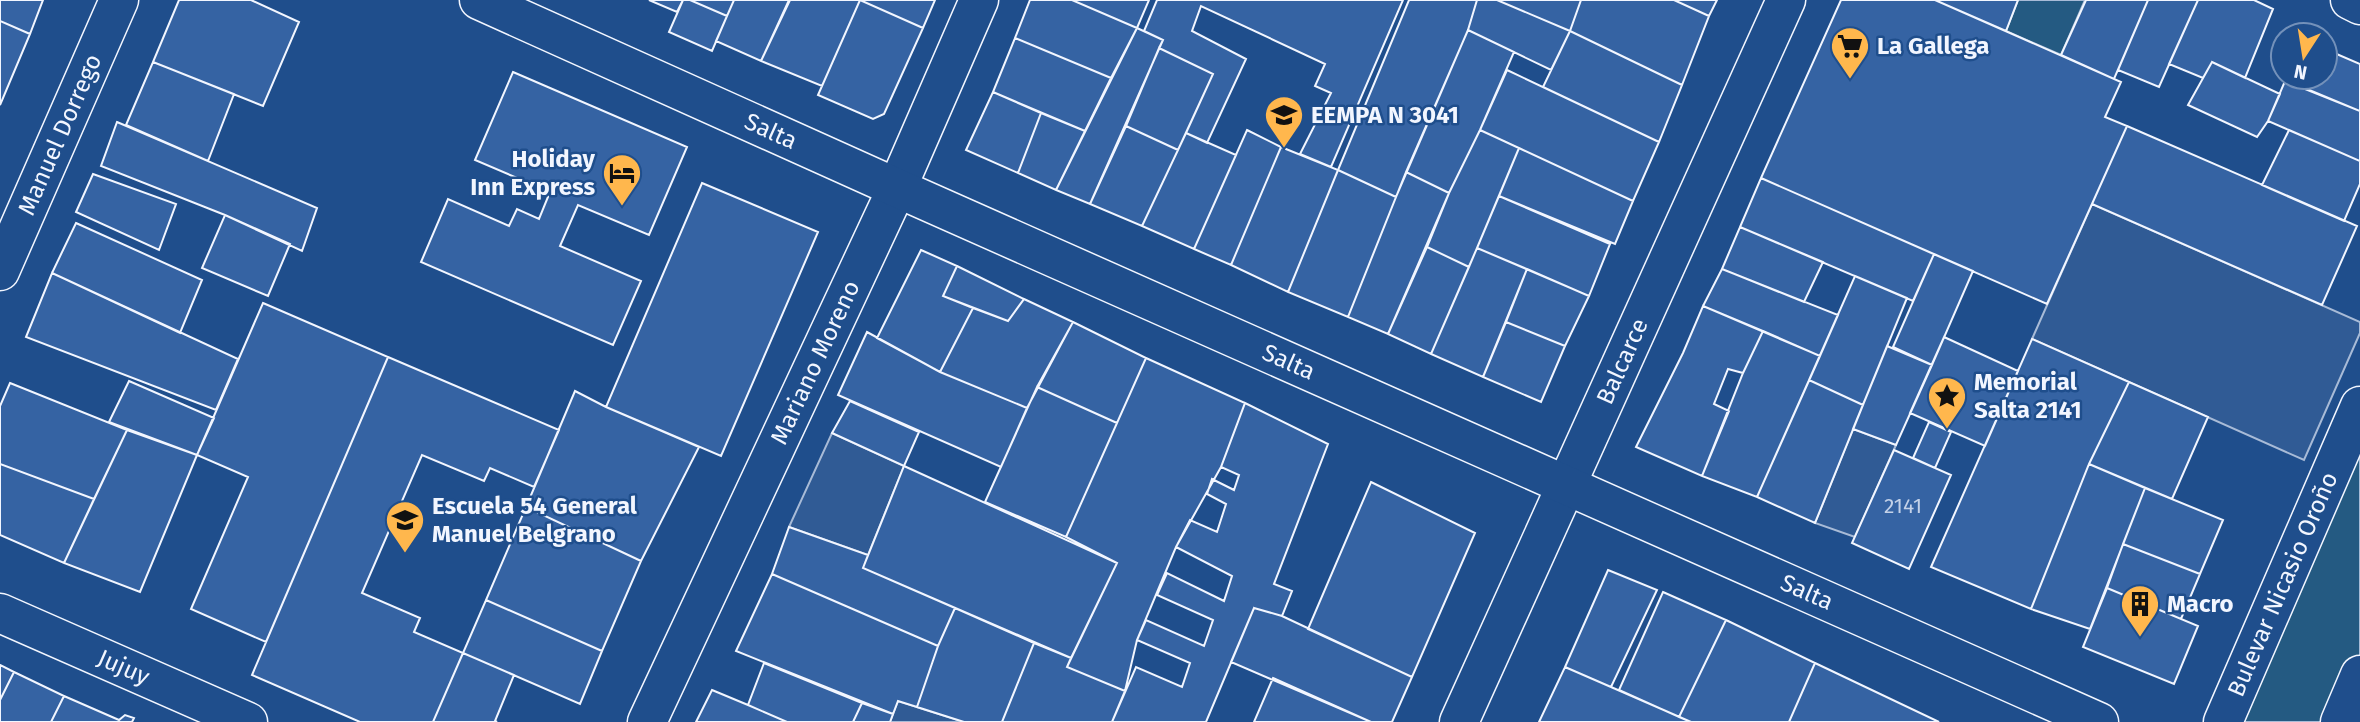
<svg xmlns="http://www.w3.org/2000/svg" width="2360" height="722" viewBox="0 0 2360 722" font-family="'Fira Sans',sans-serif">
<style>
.green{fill:#245a82;stroke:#a8bbd7;stroke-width:2}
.parking{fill:#305b95;stroke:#a8bbd7;stroke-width:2}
.building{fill:#3563a3;stroke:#f2f6ff;stroke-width:2}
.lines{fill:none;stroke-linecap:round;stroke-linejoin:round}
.minor-casing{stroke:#f2f6ff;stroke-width:41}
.major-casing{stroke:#f2f6ff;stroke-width:41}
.minor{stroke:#1f4e8c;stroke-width:38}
.major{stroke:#1f4e8c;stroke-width:38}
.labels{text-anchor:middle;stroke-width:5;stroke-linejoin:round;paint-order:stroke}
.number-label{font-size:21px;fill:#c3d1e8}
.poi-label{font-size:24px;font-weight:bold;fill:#f2f6ff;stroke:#1f4e8c;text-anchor:start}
.street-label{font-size:24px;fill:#f2f6ff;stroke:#1f4e8c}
</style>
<rect width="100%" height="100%" fill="#1f4e8c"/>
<!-- green -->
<path class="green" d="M2018 0H2085L2061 55 2006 31Z
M2360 406V675L2340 722H2223Z"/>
<!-- parking -->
<path class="parking" d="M2092 204 2360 322V333L2304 460 2032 339Z
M1853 429 1896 445 1855 537 1815 523Z
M832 433 904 466 868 555 789 527Z
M898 701 964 722H890Z"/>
<!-- building -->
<path class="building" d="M0 0H43L30 34 0 21Z
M179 0H251L299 22 263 106 153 62Z
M649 0H683L677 12Z
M683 0H690L727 16 712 51 669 32Z
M690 0H734L727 16Z
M734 0H789L761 61 716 41Z
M790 0H860L822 86 761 61Z
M860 0 923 28 884 114 873 119 818 95Z
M860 0H935L923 28Z
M1030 0H1072L1137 28 1111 78 1015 38Z
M1072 0H1149L1137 28Z
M1157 0H1403L1331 167 1300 154 1331 93 1315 86 1325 64 1201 6 1192 31 1246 59 1207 143 1186 133 1213 74 1159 48 1163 40 1144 31Z
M1409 0H1477L1468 30 1396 197 1338 170Z
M1477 0H1497L1570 31 1551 70 1468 30Z
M1497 0H1581L1570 31Z
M1581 0H1674L1709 16 1682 85 1570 31Z
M1674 0H1717L1709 16Z
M1841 0H1935L2121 82 2105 117 2127 126 2047 304 1761 178Z
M1935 0H2018L2006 31Z
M2086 0H2148L2114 79 2061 55Z
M2148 0H2198L2159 87 2118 70Z
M2198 0H2254L2273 9 2245 78 2212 62 2203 78 2169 64Z
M0 21 30 34 0 105Z
M1137 28 1163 40 1090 204 1056 190Z
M1468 30 1514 52 1480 130 1449 193 1406 172Z
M1570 31 1682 85 1659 142 1543 87Z
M1015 38 1111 78 1085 131 993 92Z
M1159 48 1213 74 1178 150 1126 126Z
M2325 49 2360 64V111L2302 87 2307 77H2325Z
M153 62 234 94 208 161 126 125Z
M2212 62 2280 94 2268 121 2257 137 2188 105Z
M1507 70 1659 142 1633 201 1480 130Z
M513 72 687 147 649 235 578 205 560 246 641 281 613 345 421 262 448 199 509 226 517 209 539 219 550 192 475 160Z
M2285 81 2360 111V161L2268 121Z
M993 92 1041 113 1018 173 966 150Z
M1041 113 1085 131 1056 190 1018 173Z
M117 122 317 208 302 251 225 215 101 166Z
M1126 126 1178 150 1142 226 1090 204Z
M2127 126 2357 226 2322 305 2092 204Z
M1247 130 1281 147 1231 265 1194 249Z
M1480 130 1519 148 1469 267 1427 247 1449 193Z
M2289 130 2360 161V184L2344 221 2262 185Z
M1186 133 1236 155 1194 249 1142 226Z
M1281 147 1338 170 1288 292 1231 265Z
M1519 148 1633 201 1615 244 1499 196Z
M1338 170 1396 197 1348 317 1288 292Z
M1406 172 1449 193 1388 334 1348 317Z
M93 174 176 204 159 250 76 212Z
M1761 178 1934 254 1913 301 1740 227Z
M702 183 818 232 721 456 606 407Z
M1499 196 1610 244 1589 296 1477 248Z
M225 215 290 244 268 296 202 268Z
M76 223 202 280 180 333 52 273Z
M1740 227 1823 262 1804 302 1722 269Z
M1427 247 1469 267 1431 354 1388 334Z
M1477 248 1527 269 1483 377 1431 354Z
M921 250 957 266 943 296 973 308 940 372 877 338Z
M1934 254 1973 271 1932 365 1893 347Z
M957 266 1024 299 1008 321 943 296Z
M1527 269 1589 296 1565 346 1506 322Z
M1722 269 1838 315 1820 356 1703 306Z
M52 273 238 359 216 410 26 337Z
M1855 276 1907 298 1863 405 1809 380Z
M1024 299 1073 322 1027 408 940 372 973 308 1008 321Z
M263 303 388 357 266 642 191 609 248 477 197 455Z
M1703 306 1763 331 1743 373 1728 369 1714 404 1729 411 1702 476 1636 447 1683 353Z
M1073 322 1146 358 1117 423 1037 387Z
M1506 322 1565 346 1541 402 1483 377Z
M1763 331 1820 356 1757 497 1702 476 1743 373Z
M867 332 940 372 1027 408 1001 467 838 395Z
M1944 337 2018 371 1985 446 1910 413Z
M2032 339 2129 382 2089 464 2031 609 1931 567Z
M1887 346 1932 365 1896 445 1853 429Z
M388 357 559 430 534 487 490 468 484 481 422 455 362 593 420 618 414 632 463 653 433 722H360L252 675Z
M1146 358 1245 403 1221 467 1176 547 1137 640 1125 691 1067 667 1117 563 1066 537Z
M1809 380 1863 405 1815 523 1757 497Z
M129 381 214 418 197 455 109 422Z
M2129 382 2208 417 2172 499 2089 464Z
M10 383 127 430 94 499 0 464V406Z
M1037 387 1117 423 1066 537 985 502Z
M575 391 606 407 699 447 641 561 526 507Z
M850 401 919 432 904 466 832 433Z
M1245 403 1328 444 1274 584 1292 591 1282 616 1254 608 1206 722H1112L1136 667 1182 687 1190 663 1137 640 1146 620 1204 646 1213 620 1157 595 1167 573 1224 601 1232 576 1176 547 1190 520 1217 532 1226 504 1207 494 1212 479 1234 490 1239 475 1221 467Z
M1929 422 1951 432 1935 468 1913 458Z
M127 430 197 455 140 592 64 563Z
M1894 450 1951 475 1909 569 1852 543Z
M0 464 94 499 64 563 0 535Z
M2089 464 2145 488 2090 629 2031 609Z
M904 466 1117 563 1071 658 863 568Z
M1371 482 1475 533 1412 677 1308 629Z
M2145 488 2223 520 2200 574 2123 544Z
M526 507 641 561 602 651 486 600Z
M789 527 868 555 863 568 955 608 938 646 772 574Z
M2123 544 2200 574 2181 619 2107 588Z
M1608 570 1657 590 1611 687 1565 667Z
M772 574 938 646 917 707 898 701 893 714 736 651Z
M2107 588 2198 626 2174 684 2083 647Z
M1663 592 1726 620 1679 717 1619 690Z
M486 600 602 651 580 704 463 653Z
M955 608 1034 643 1002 722H964L917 707 938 646Z
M1254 608 1282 616 1412 677 1392 722H1371L1231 662Z
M1726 620 1815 663 1789 722H1691L1679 717Z
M1034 643 1071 658 1067 667 1125 691 1112 722H1002Z
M463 653 514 675 495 721 497 722H433Z
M764 663 862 703 853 722H787L748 705Z
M1815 663 1939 722H1789Z
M0 665 14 672 0 700Z
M1565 667 1611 687 1691 722H1539Z
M14 672 64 696 51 722H0V700Z
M1273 678 1371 722H1254Z
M712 690 748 705 787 722H696Z
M64 696 119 720 125 715 134 718 132 722H51Z
M862 703 893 714 890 722H853Z"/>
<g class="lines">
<!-- minor casing -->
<g class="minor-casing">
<g id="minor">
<path id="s1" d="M0 271 119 0"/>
<path id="s2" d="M0 613 248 722"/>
<path id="s3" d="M647 722 897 188 979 0"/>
<path id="s4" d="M1459 722 1786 0"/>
</g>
</g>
<!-- major casing -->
<g class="major-casing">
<g id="major">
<path id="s5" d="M479 0 897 188 2099 722"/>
<path d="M2350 0 2360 5"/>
<path id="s6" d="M2223 722 2360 406"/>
<path d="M2340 722 2360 675"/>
</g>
</g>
<!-- minor -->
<use href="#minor" class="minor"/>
<!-- major -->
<use href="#major" class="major"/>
</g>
<!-- icons -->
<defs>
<g id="supermarket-pin" transform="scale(2.0125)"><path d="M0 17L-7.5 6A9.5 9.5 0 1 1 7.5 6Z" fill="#ffb74d" stroke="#1f4e8c"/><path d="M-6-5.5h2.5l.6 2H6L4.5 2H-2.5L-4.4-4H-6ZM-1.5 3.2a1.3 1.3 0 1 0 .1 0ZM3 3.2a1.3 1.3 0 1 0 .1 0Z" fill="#111"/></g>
<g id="school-pin" transform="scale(2.0125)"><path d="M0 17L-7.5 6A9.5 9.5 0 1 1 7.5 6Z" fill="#ffb74d" stroke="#1f4e8c"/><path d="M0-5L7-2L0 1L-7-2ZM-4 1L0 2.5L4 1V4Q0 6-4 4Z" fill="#111"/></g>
<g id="hotel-pin" transform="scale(2.0125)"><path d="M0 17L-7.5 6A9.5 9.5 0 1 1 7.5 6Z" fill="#ffb74d" stroke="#1f4e8c"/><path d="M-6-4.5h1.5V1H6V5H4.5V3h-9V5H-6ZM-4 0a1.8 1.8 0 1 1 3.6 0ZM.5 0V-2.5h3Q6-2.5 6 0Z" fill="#111"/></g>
<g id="sight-pin" transform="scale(2.0125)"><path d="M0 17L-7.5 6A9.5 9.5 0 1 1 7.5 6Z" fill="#ffb74d" stroke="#1f4e8c"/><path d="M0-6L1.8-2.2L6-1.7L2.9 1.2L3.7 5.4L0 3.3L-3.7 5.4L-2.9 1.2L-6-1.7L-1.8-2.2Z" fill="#111"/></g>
<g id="building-pin" transform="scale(2.0125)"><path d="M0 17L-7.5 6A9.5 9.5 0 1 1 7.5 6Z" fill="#ffb74d" stroke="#1f4e8c"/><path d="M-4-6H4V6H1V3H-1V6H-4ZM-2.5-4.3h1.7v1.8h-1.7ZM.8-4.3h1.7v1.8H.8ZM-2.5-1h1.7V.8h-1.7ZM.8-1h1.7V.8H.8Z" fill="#111"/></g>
</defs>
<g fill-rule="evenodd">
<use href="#supermarket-pin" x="1850" y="46"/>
<use href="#school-pin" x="1284" y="115"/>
<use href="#hotel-pin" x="622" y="173"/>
<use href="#sight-pin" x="1947" y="396"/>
<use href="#school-pin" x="405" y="520"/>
<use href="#building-pin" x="2140" y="604"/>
</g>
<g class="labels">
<!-- number labels -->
<g class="number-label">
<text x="1903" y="513">2141</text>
</g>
<!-- poi labels -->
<g class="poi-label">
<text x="1877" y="54">La Gallega</text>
<text x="1311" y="123">EEMPA N 3041</text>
<text x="595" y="167" text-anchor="end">Holiday<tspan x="595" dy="28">Inn Express</tspan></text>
<text x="1974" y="390">Memorial<tspan x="1974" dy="28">Salta 2141</tspan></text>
<text x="432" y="514">Escuela 54 General<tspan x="432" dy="28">Manuel Belgrano</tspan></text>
<text x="2167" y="612">Macro</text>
</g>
<!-- street labels -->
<g class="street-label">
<text dy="8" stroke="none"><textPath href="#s5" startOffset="320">Salta</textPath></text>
<text dy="8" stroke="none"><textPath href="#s1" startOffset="149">Manuel Dorrego</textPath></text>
<text dy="8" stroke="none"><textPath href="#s4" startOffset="396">Balcarce</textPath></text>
<text dy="8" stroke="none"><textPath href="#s3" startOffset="397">Mariano Moreno</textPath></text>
<text dy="8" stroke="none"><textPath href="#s5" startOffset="887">Salta</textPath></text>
<text dy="8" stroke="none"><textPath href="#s6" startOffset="150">Bulevar Nicasio Oroño</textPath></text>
<text dy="8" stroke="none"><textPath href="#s5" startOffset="1454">Salta</textPath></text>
<text dy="8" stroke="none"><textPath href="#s2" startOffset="135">Jujuy</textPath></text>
</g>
</g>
<!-- north arrow -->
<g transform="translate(2304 56) rotate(192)"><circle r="33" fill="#1f4e8c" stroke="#7391ba" stroke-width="2"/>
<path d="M0-5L12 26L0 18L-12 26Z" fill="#ffb74d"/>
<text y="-10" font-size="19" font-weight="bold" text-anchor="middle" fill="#f2f6ff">N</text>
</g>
</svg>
